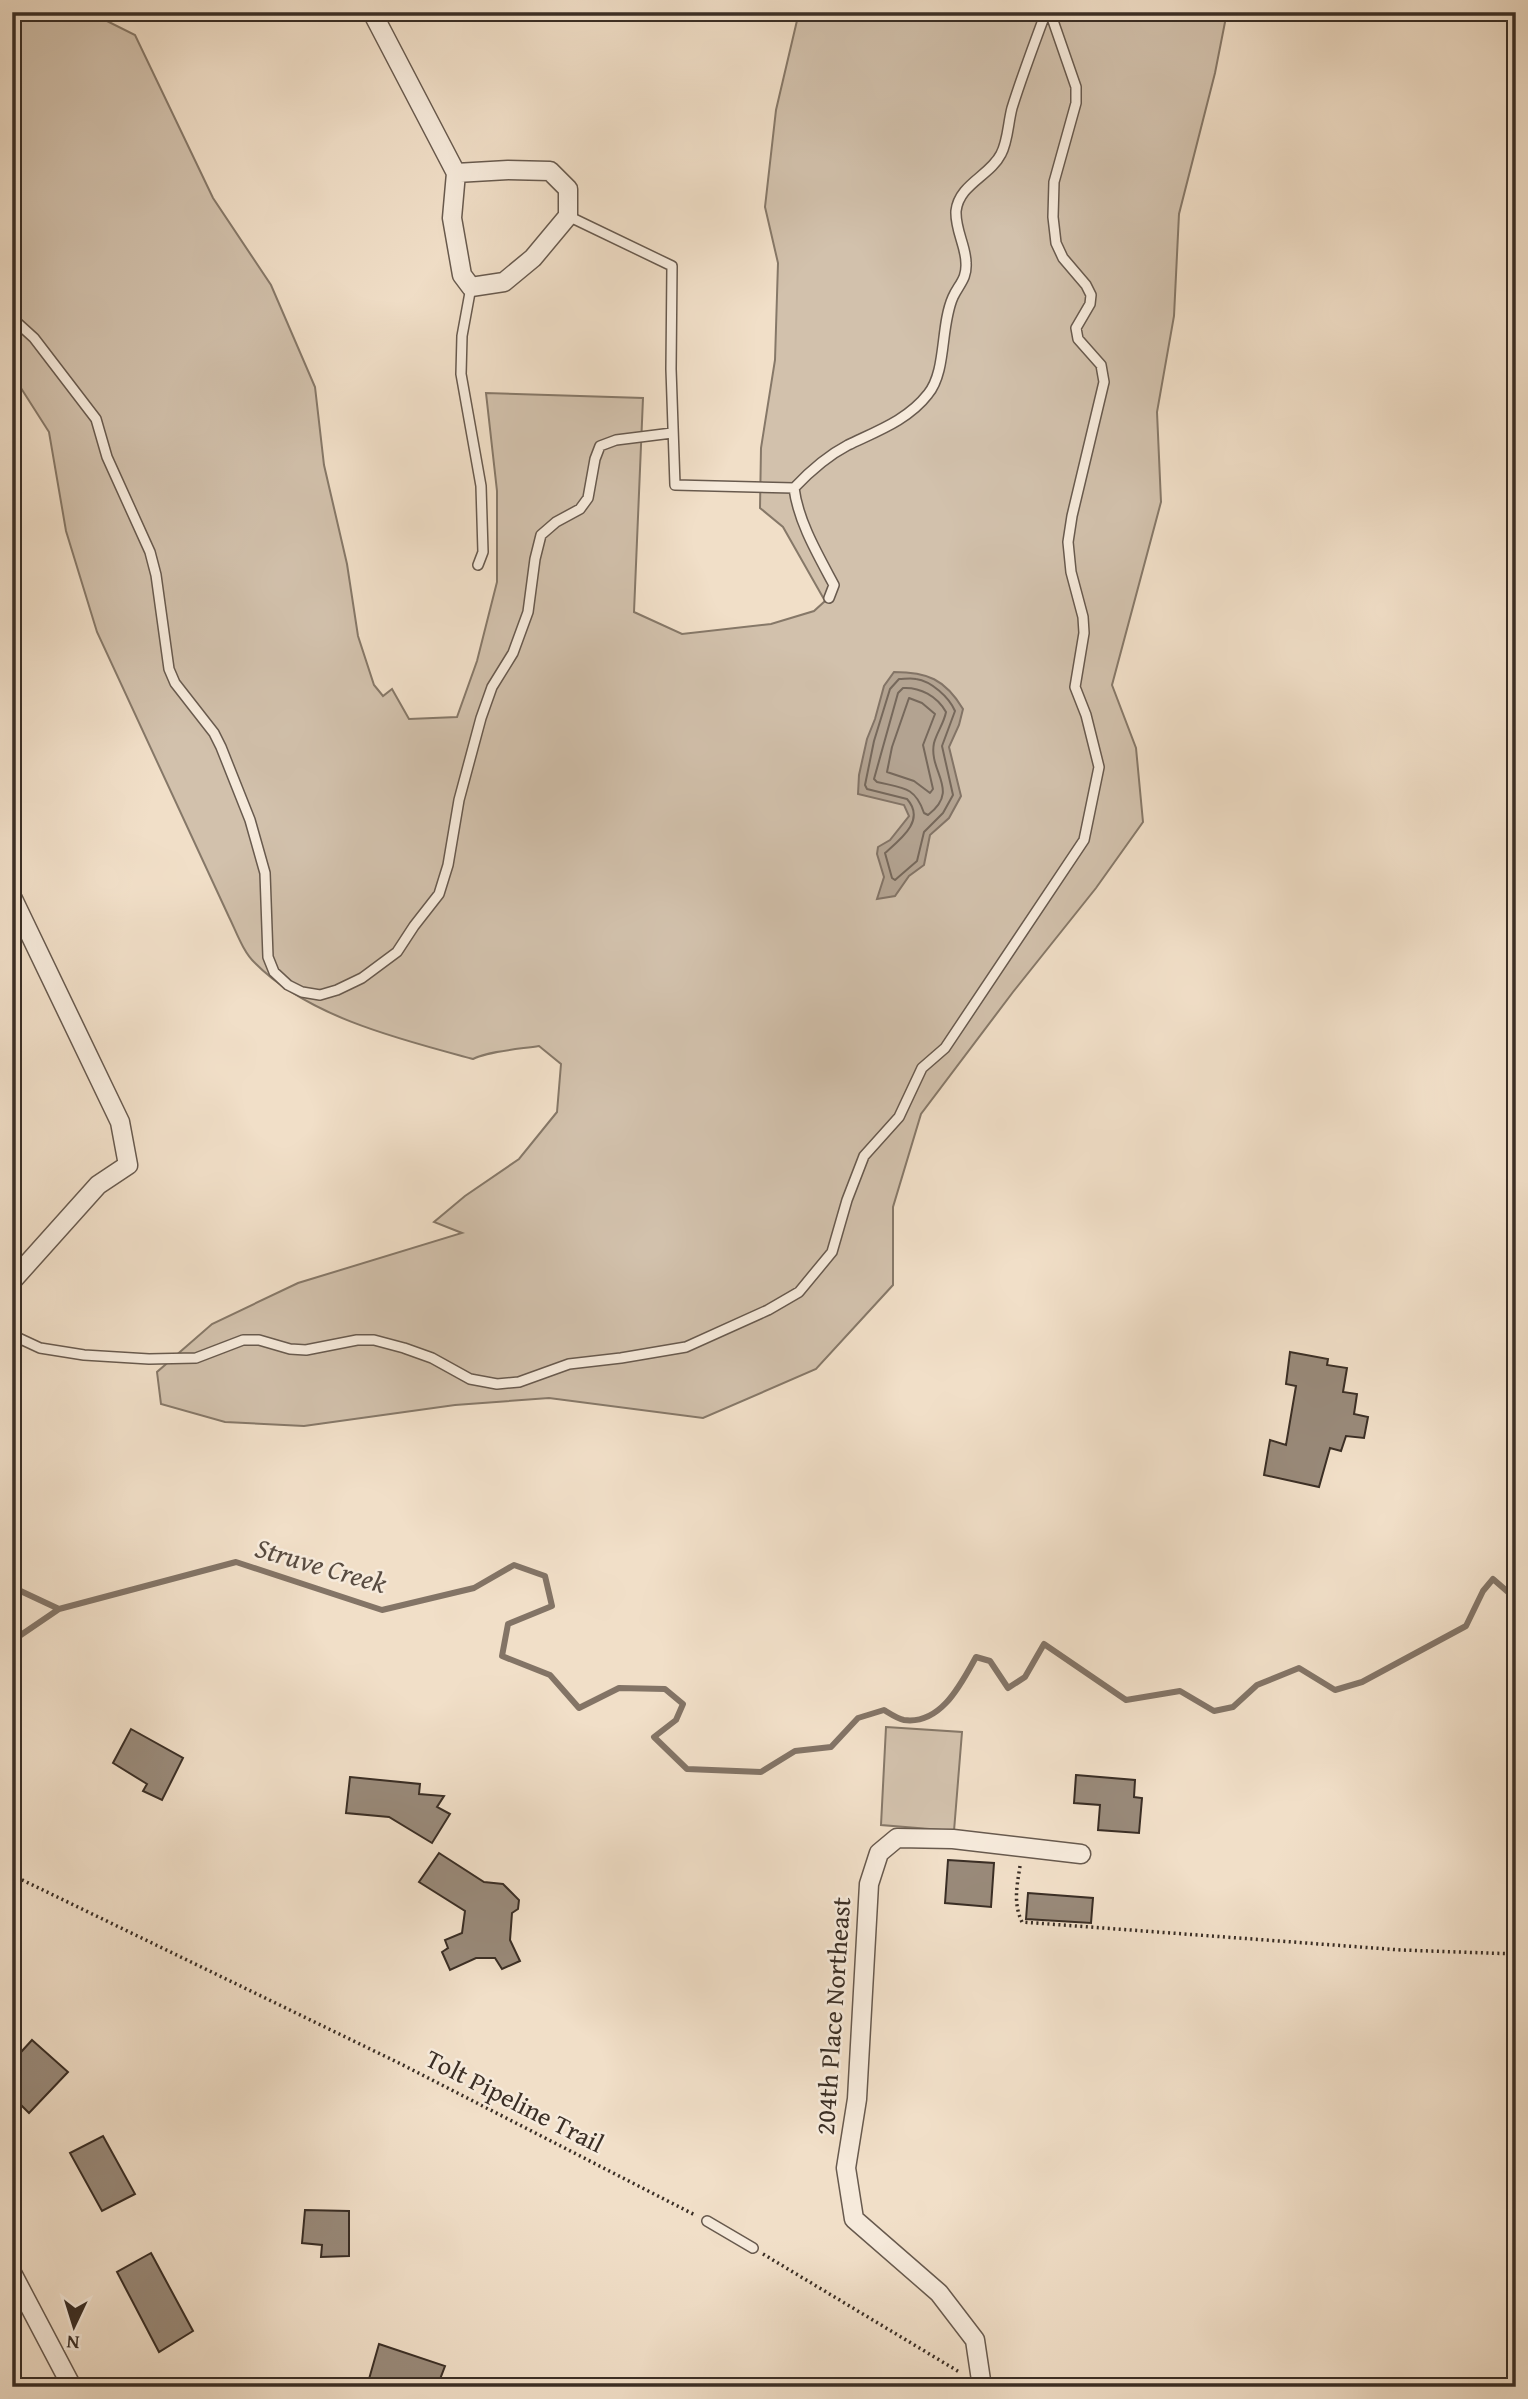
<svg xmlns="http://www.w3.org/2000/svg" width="1528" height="2399" viewBox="0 0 1528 2399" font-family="'Gentium Book Plus',serif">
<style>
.green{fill:#d2c1ac;stroke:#867868;stroke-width:2}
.water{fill:#b3a391;stroke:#837466;stroke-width:2}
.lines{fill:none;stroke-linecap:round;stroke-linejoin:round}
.shore{stroke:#76685b;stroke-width:2}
.stream{stroke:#837466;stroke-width:6}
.building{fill:#998a7a;stroke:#3a2e25;stroke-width:2}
.lane-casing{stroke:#685a4e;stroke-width:12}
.street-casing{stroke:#685a4e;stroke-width:21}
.path{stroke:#3a2e25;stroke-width:3.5;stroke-dasharray:2 3.5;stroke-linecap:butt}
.lane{stroke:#f6eadb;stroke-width:9}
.street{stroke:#f6eadb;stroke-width:18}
.labels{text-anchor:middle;stroke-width:5;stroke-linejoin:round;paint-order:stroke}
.street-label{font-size:26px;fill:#3a2e25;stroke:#f6eadb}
.water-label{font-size:28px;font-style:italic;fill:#584b40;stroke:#f6eadb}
</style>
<rect width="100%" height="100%" fill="#f1dfc8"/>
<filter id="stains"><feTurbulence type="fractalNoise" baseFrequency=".00286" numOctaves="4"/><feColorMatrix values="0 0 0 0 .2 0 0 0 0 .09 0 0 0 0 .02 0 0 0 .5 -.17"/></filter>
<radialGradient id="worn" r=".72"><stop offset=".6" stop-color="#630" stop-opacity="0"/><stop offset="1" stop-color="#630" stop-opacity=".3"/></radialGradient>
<!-- green -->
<path class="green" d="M12 12H89L135 35 213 198 271 285 315 387 324 465 347 564 358 636 374 685 383 696 392 689 409 719 457 717 477 661 497 582V491L486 393 643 398 634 612 682 634 771 624 814 611 825 601 783 527 760 508 761 448 775 360 778 263 765 207 776 110 799 12H1227L1215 73 1179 214 1174 316 1157 412 1161 502 1112 685 1136 748 1143 822 1096 888 1013 992 921 1114 893 1207V1285L816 1369 703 1418 549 1398 455 1405 304 1426 225 1422 161 1404 157 1372 212 1324 298 1283 462 1233 434 1222 465 1196 519 1159 557 1112 561 1064 539 1046C520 1049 489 1051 473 1059 402 1040 308 1017 255 963 243 952 236 931 229 917L97 632 66 531 49 432 12 374Z
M886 1727 962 1732 954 1831 881 1825Z"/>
<!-- water -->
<path class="water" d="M894 672C927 672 945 679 963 709L959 725 949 747 961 796 949 818 930 835 924 865 909 876 895 896 877 899 884 877 877 854 878 847 890 840 909 816 904 805 858 794 859 775 867 739 875 719 884 686Z"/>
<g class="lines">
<!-- shore -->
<path class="shore" d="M899 679C904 679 911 678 916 679 931 681 949 697 955 711L942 746 953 795 943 813 924 832 917 861 895 880 892 878 885 853C901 839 926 820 907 799L867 789 865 785 874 741 890 689Z
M903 688C920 687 937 696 946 712 944 723 937 732 934 743 928 772 961 790 928 815L924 813C915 786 902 788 877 782L874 779 898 693Z
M909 698 922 703 935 714 923 745 933 789 930 793 914 781 887 772 892 747Z"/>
<!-- stream -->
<path class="stream" d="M12 1587 59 1609
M12 1641 59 1609 236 1562 382 1610 474 1588 514 1565 545 1576 552 1606 508 1624 502 1656 550 1675 579 1708 619 1688 665 1689 683 1704 676 1720 654 1737 687 1769 761 1772 795 1751 831 1747 858 1718 884 1710C889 1713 898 1719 904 1720 941 1725 961 1684 976 1657L990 1661 1008 1688 1025 1677 1044 1644 1126 1700 1180 1691 1214 1711 1233 1707 1257 1685 1299 1668 1335 1690 1362 1682 1466 1626 1483 1591 1493 1579 1516 1599
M1509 2387 1516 2379"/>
</g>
<!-- building -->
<path class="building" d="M1290 1352 1328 1359 1327 1365 1347 1368 1343 1392 1357 1394 1354 1414 1368 1417 1364 1438 1346 1436 1341 1451 1330 1448 1319 1487 1264 1475 1270 1440 1286 1445 1296 1386 1286 1384Z
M131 1729 183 1758 162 1800 143 1791 147 1784 113 1763Z
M1076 1775 1135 1780 1134 1797 1142 1798 1139 1833 1098 1830 1100 1805 1074 1803Z
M350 1777 420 1784 419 1794 444 1796 437 1807 450 1814 432 1843 389 1817 346 1813Z
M439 1853 484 1882 503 1884 519 1900 518 1909 512 1913 510 1940 520 1961 502 1969 495 1958H476L450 1970 442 1952 448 1948 445 1940 462 1933 465 1911 419 1882Z
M948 1860 994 1863 991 1907 945 1903Z
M1028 1893 1093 1898 1091 1923 1026 1919Z
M32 2040 68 2072 29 2113 12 2096V2062Z
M103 2136 135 2194 102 2211 70 2153Z
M305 2210 349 2211V2256L321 2257 322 2245 302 2243Z
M151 2253 193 2331 159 2352 117 2272Z
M379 2344 445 2366 437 2387H394L369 2379Z"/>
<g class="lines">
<!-- lane casing -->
<g class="lane-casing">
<path id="lane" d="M568 216 672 266 671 369 675 485 794 488
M471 287 462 336 461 374 481 486 483 552 478 565
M12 318 34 338 96 419 107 457 150 552 156 575 169 669 175 683 214 733 221 747 250 820 265 873 268 957 274 972 288 985 302 992 320 995 337 990 362 978 397 952 414 926 439 894 448 865 459 800 481 718 492 687 513 653 528 612 535 559 541 535 556 522 580 509 588 498 595 459 600 446 616 440 672 433
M829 598 834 585C818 555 798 521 794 488 810 471 827 456 848 445 877 431 908 420 928 394 947 371 940 326 953 297 959 284 967 279 966 263 966 246 955 230 956 211 959 184 990 176 1001 154 1008 141 1008 123 1012 108 1022 76 1034 44 1046 12
M12 1335 40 1348 84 1355 149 1359 196 1358 243 1340H259L290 1349 306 1350 357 1340H374L404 1348 432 1358 470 1379 497 1384 519 1382 569 1364 621 1358 686 1347 768 1310 799 1292 832 1252 847 1200 864 1156 899 1117 922 1068 945 1048 1084 840 1099 767 1086 715 1075 687 1084 633 1083 617 1071 572 1068 542 1072 516 1104 382 1101 365 1078 339 1076 328 1090 304 1091 295 1086 285 1063 258 1056 243 1053 217 1054 182 1076 103V87L1050 12
M707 2221 753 2248"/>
</g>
<!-- street casing -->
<g class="street-casing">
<path id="street" d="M372 12 456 173 452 218 462 275 471 287 504 282 533 258 568 216V189L550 171 508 170 456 173
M12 897 120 1122 128 1165 98 1185 12 1281
M12 2273 72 2387
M982 2387 975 2340 939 2293 854 2219 846 2168 857 2099 869 1884 879 1853 897 1838 953 1839 1081 1854"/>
</g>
<!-- path -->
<path class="path" d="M1020 1866C1017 1886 1013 1903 1022 1922L1401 1950 1516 1954
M12 1875 401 2064 695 2215
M763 2254 961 2373"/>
<!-- lane -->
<use href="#lane" class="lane"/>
<!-- street -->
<use href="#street" class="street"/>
</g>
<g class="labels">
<!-- street labels -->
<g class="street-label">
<text transform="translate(833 2016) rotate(-86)" y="9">204th Place Northeast</text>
<text transform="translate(515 2101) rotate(27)" y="9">Tolt Pipeline Trail</text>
</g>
<!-- water labels -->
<g class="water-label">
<text transform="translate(321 1565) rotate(16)" y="10">Struve Creek</text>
</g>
</g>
<!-- margin -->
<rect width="1528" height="2399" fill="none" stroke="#f1dfc8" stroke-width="42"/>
<rect x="14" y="14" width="1500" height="2371" fill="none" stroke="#3a2e25" stroke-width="3.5"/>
<rect x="21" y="21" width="1486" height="2357" fill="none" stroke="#3a2e25" stroke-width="2"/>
<!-- north arrow -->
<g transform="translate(74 2326) rotate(184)" stroke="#f6eadb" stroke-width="5" paint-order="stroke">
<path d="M0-5L12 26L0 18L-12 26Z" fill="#3a2e25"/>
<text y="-10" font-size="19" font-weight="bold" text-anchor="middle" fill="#3a2e25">N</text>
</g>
<rect width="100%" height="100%" filter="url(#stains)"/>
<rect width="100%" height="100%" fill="url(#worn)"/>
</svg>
